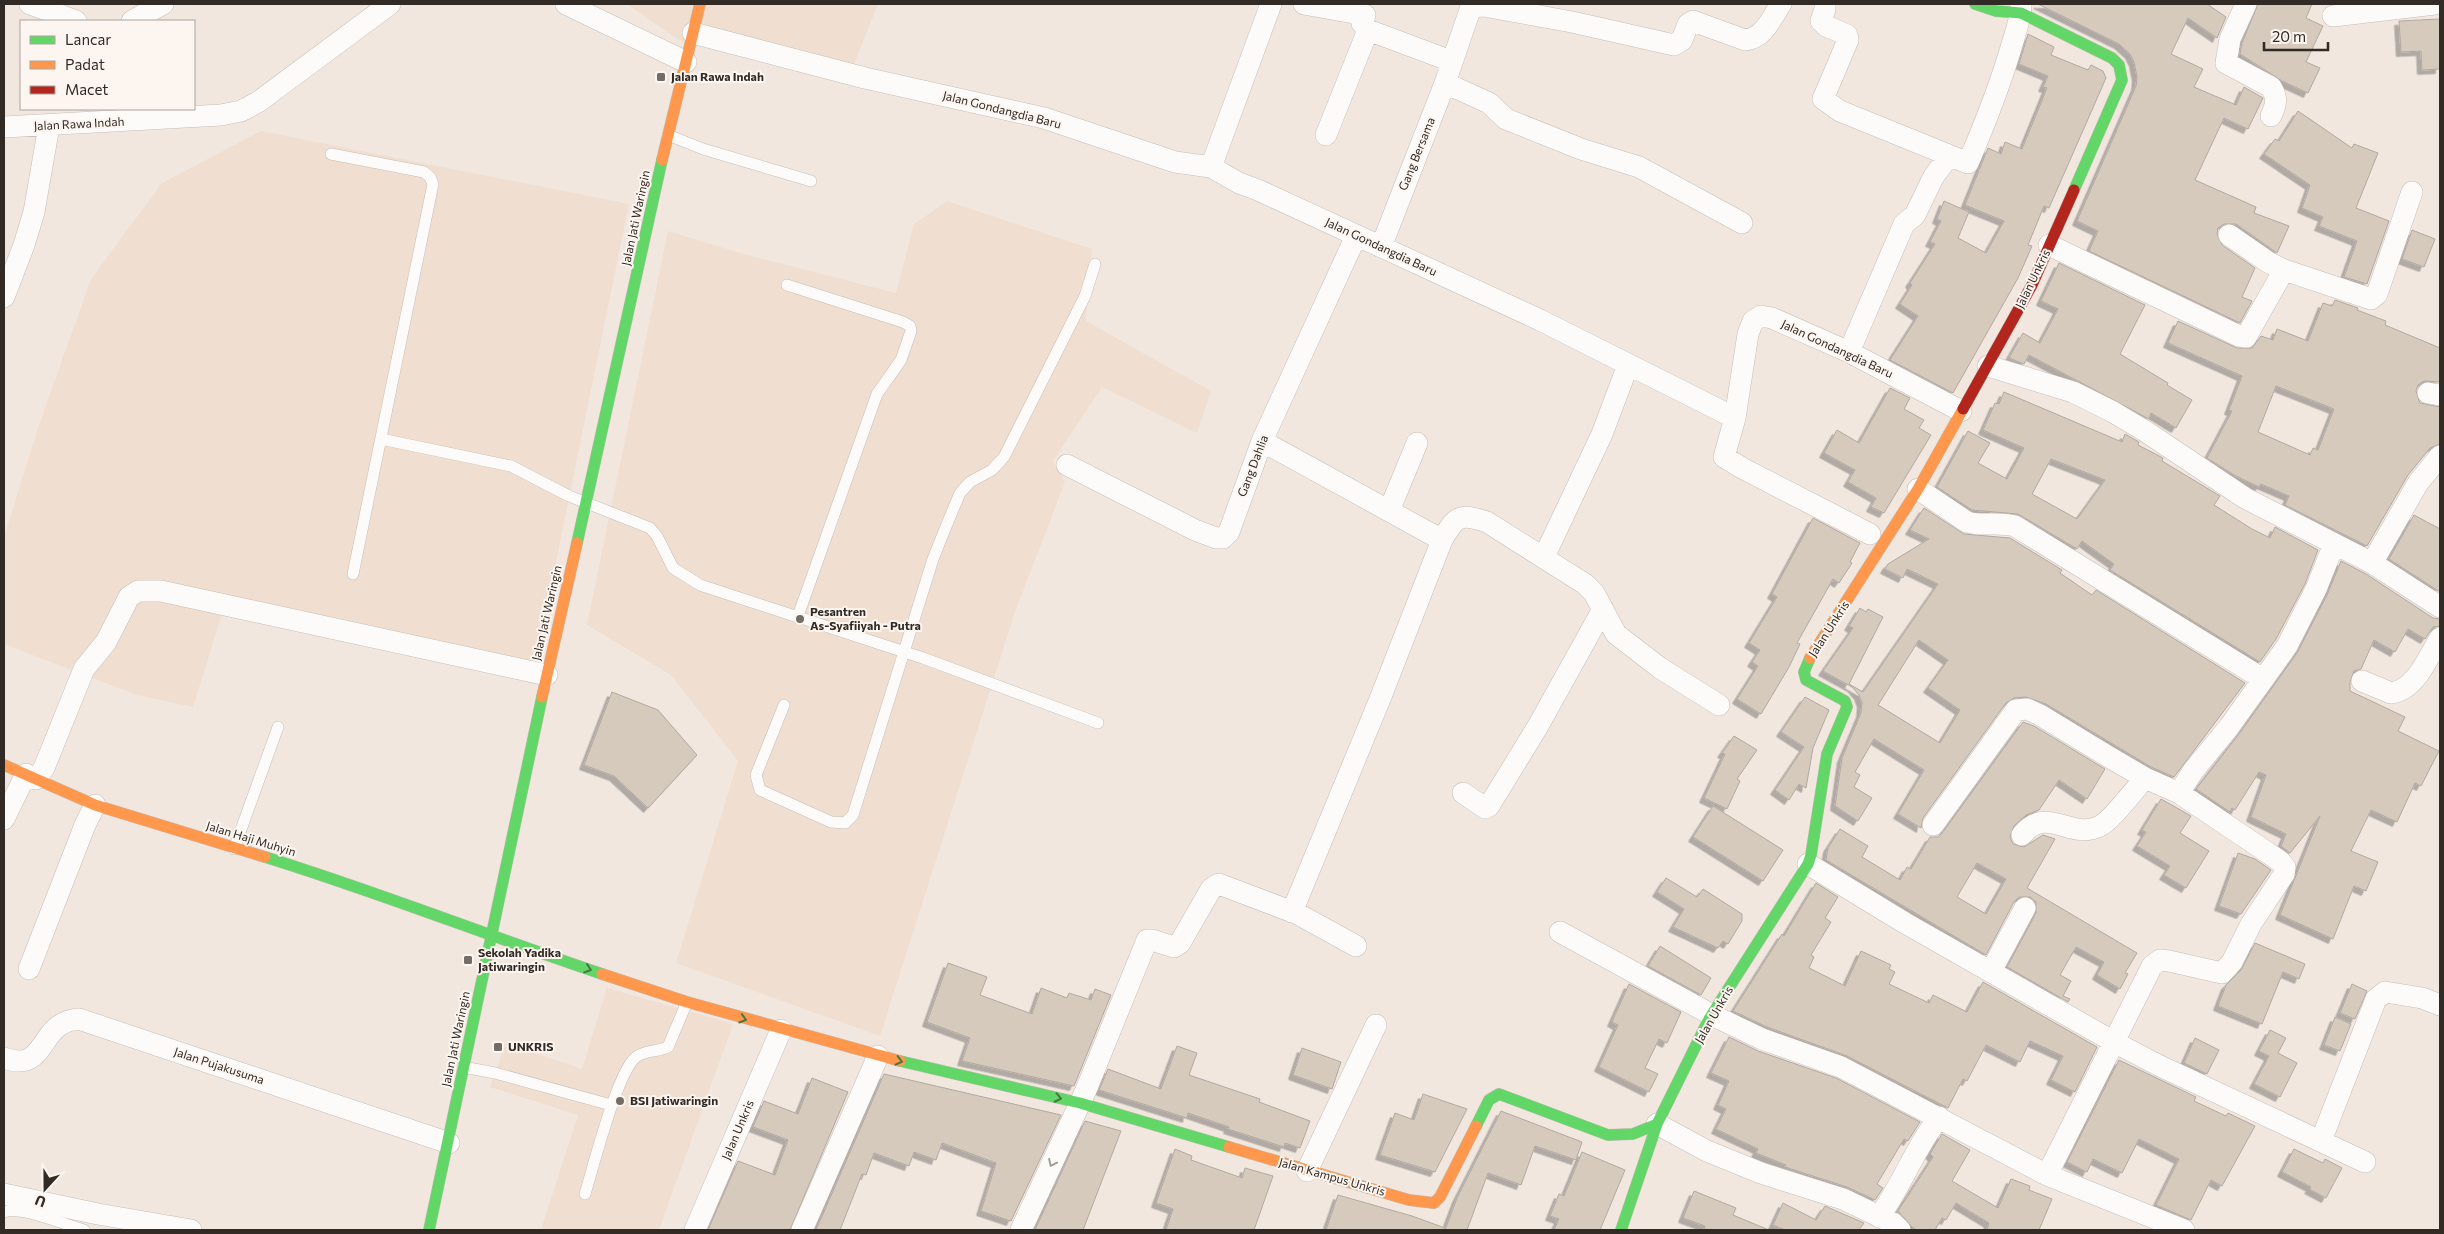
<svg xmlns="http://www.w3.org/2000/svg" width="2444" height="1234" viewBox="0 0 2444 1234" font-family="Commissioner,sans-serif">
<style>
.built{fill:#f0ded0}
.building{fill:#d6cabd;stroke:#b1a9a2;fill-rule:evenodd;filter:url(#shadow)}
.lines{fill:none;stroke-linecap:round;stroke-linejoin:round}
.lane-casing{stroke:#c6beb7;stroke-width:12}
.street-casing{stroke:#c6beb7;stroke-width:22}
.fast-casing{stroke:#c6beb7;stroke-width:12}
.slow-casing{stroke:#c6beb7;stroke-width:12}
.jam-casing{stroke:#c6beb7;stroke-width:12}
.lane{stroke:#fdfbfa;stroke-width:11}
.street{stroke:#fdfbfa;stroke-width:21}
.fast{stroke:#63d668;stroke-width:11}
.slow{stroke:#ff974d;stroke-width:11}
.jam{stroke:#b3261e;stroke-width:11}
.oneway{stroke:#487743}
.oneway2{stroke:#a19d9a}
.poi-dot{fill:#746c66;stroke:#fdf5f0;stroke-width:2}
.labels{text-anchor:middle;stroke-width:4;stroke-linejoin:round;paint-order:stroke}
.poi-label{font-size:12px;font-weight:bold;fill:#312a25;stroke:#fdf5f0;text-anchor:start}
.street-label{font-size:12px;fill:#312a25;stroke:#fdf5f0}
</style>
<defs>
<filter id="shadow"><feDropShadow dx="-4.5" dy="4.5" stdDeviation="0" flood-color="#0004"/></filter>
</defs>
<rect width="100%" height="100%" fill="#f1e7df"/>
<!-- built -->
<path class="built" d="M627 4H878L848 79 679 40Z
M261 131 629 204 535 665 227 598 193 707 137 695 4 644V537L40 422 91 279 162 183Z
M947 201 1092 249 1086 321 1211 391 1197 433 1102 387 1053 461 1065 482 1015 612 880 1036 676 963 738 761 671 675 587 625 668 231 747 255 896 293 914 224Z
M607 988 733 1024 659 1230H541L578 1115 490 1087 506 1043 582 1069Z"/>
<!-- building -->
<path class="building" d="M2038 4H2207L2226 17 2217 38 2188 18 2171 54 2203 69 2194 87 2236 105 2244 87 2263 98 2248 129 2224 118 2195 180 2256 207 2254 213 2289 226 2277 253 2236 224H2224L2218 228 2217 234 2222 245 2255 268 2242 297 2252 301 2240 323 2089 251 2098 231 2077 221 2136 86 2137 77 2134 62 2130 54 2119 44Z
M2258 4H2312L2306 18 2323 26 2306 62 2320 68 2308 93 2282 81 2240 54 2242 43Z
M2440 19V69L2422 70 2421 51 2401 52 2399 21Z
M2028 34 2054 47 2051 55 2088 70 2091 65 2103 71 2106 78 2049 208 2044 206 2028 245 2032 246 2018 278 1953 393 1890 360 1918 316 1900 304 1912 285 1910 283 1935 244 1930 242 1941 221 1937 219 1944 201 1969 212 1958 238 1986 253 2004 221 1965 205 1988 148 2001 154 2005 142 2022 149 2047 88 2043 87 2048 76 2019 64Z
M2298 111 2352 148 2354 144 2378 153 2356 208 2389 221 2367 284 2344 277 2357 241 2319 226 2323 217 2302 208 2310 185 2264 154 2275 139 2279 141Z
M2412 230 2435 239 2424 267 2402 259Z
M2059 263 2145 305 2120 354 2168 383 2167 385 2192 400 2176 428 2151 413 2149 419 2029 355 2024 364 2009 358 2023 333 2040 343 2058 309 2041 301Z
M2335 300 2358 308 2357 310 2386 321 2385 325 2440 348V382L2424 381 2418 385 2416 391 2420 403 2440 407V444L2430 448 2408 475 2367 546 2285 505 2289 496 2261 484 2259 487 2234 475 2207 458 2232 411 2229 410 2242 376 2168 343 2178 321 2237 348H2252L2261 336 2273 340 2277 329 2308 341 2323 303 2332 306ZM2276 386 2334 409 2318 450 2313 448 2310 455 2258 432Z
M1890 388 1910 398 1904 409 1924 420 1919 428 1931 435 1884 513 1871 507 1876 498 1848 482 1855 470 1824 453 1837 430 1859 443Z
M2004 392 2122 442 2125 434 2139 442 2138 445 2163 458 2162 461 2220 496 2214 505 2252 529 2270 538 2275 527 2318 550 2305 584 2276 639 2260 662 2110 570 2114 564 2082 541 2077 549 2018 514 1972 510 1937 487 1968 431 1990 443 1978 463 2007 479 2024 448 1983 430 1995 403 1999 404ZM2051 459 2105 480 2077 519 2032 494Z
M1924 508 1964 534 2010 538 2062 570 2060 573 2092 595 2096 590 2245 683 2174 777 2151 767 2046 704 2026 697 2014 698 2006 703 1923 818 1921 828 1898 814 1924 770 1874 739 1855 772 1860 775 1854 787 1872 798 1858 821 1835 806 1842 758 1861 713 1862 703 1859 695 1852 687 1823 671 1853 628 1849 626 1860 608 1866 612 1868 609 1883 617 1849 684 1863 692 1938 584 1907 569 1903 578 1885 569 1888 564 1929 539 1910 530ZM1919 640 1948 660 1928 688 1960 710 1940 743 1878 705Z
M2414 515 2440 529V592L2389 559Z
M1813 518 1860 543 1850 562 1852 563 1839 583 1833 579 1797 643 1800 644 1789 667 1761 714 1737 699 1758 666 1752 662 1760 650 1749 643 1777 597 1772 594Z
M2341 561 2366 574 2433 618 2440 619V626L2433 627 2425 639 2408 629 2395 652 2374 640 2361 669 2354 671 2350 682V691L2405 717 2398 731 2439 751 2421 786 2415 783 2397 822 2371 810 2351 851 2378 862 2366 891 2354 886 2333 939 2280 915 2320 816 2290 853 2281 846 2286 834 2251 817 2266 775 2259 772 2235 810 2232 808 2230 812 2196 789 2239 734 2297 653 2327 595Z
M612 692 658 710 697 755 648 808 614 776 584 765Z
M1805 697 1829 710 1813 748 1806 788 1799 784 1789 800 1775 790 1804 747 1781 732Z
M2023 722 2034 726 2105 769 2087 799 2059 780 2039 810 2026 815 2014 826 2010 837 2013 844 2024 847 2043 835 2055 839 2027 888 2137 953 2125 973 2128 974 2120 989 2097 975 2104 962 2076 947 2060 975 2071 981 2063 996 2070 999 2068 1002 2007 967 2036 913V902L2030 897H2019L2014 902 1986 955 1826 860 1828 848 1840 829 1868 846 1862 857 1900 880 1907 867 1911 869 1930 837H1938L1943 832ZM1977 863 2006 879 1986 914 1957 897Z
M1734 736 1757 750 1737 779 1740 781 1727 809 1704 798 1725 754 1722 753Z
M2161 799 2191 816 2180 833 2209 851 2186 888 2164 875 2170 866 2137 846 2146 832 2142 830Z
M1713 806 1783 850 1763 881 1693 837Z
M2238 853 2255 859 2271 870 2241 914 2219 906Z
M1666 878 1697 897 1703 889 1742 914V921L1728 944 1723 941 1718 948 1673 927 1684 909 1657 892Z
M1816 883 1838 897 1825 918 1831 922 1811 955 1814 957 1809 968 1845 986 1861 951 1891 965 1889 969 1895 972 1889 984 1929 1003 1933 995 1967 1012 1983 982 2097 1047 2075 1092 2051 1080 2063 1056 2030 1041 2020 1062 1986 1045 1967 1081 1963 1079 1948 1108 1847 1056 1767 1027 1733 1011 1782 934 1784 936Z
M2255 943 2305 964 2299 979 2283 972 2262 1024 2218 1006 2226 985 2241 970Z
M1660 946 1711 978 1701 995 1648 966Z
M948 963 987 977 980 995 1032 1014 1041 988 1067 998 1069 993 1091 1000 1095 989 1111 995 1074 1086 962 1061 970 1038 927 1022Z
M1629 984 1681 1012 1667 1043 1659 1039 1645 1068 1658 1074 1649 1092 1599 1067 1618 1025 1612 1022Z
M2352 984 2367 991 2355 1019 2340 1013Z
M2335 1017 2351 1024 2340 1051 2324 1045Z
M2270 1030 2286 1038 2278 1053 2297 1063 2280 1097 2254 1084 2269 1056 2259 1051Z
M1729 1037 1758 1051 1836 1078 1920 1122 1908 1141 1904 1139 1877 1184 1883 1188 1875 1200 1847 1187 1785 1167 1786 1165 1756 1153 1758 1149 1716 1129 1726 1109 1718 1105 1729 1081 1711 1073Z
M2195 1038 2219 1050 2207 1074 2184 1063Z
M1177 1046 1197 1053 1189 1075 1260 1099 1259 1102 1310 1121 1300 1148 1285 1143 1284 1147 1228 1129 1229 1127 1188 1113 1187 1118 1099 1090 1108 1069 1161 1089Z
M1302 1048 1341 1062 1332 1089 1293 1075Z
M2119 1060 2196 1097 2194 1101 2226 1116 2228 1113 2255 1126 2222 1186 2211 1180 2191 1220 2156 1205 2179 1159 2139 1139 2122 1173 2093 1159 2087 1172 2067 1162Z
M884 1074 1061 1115 1011 1221 981 1211 996 1163 942 1143 936 1160 914 1152 909 1166 874 1153 866 1175 862 1174 840 1230H816Z
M812 1078 848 1092 790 1230H708L738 1161 775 1175 788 1140 753 1127 764 1101 798 1114Z
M1423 1094 1467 1109 1435 1172 1380 1155 1395 1113 1414 1120Z
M1501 1111 1582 1142 1576 1160 1535 1146 1521 1185 1488 1173 1467 1230H1445L1457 1198Z
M1085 1121 1121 1131 1083 1230H1035Z
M1942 1134 1970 1150 1952 1181 1998 1208 2011 1179 2030 1186 2029 1190 2052 1199 2039 1230H1987L1989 1223 1956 1203 1946 1220 1942 1218 1935 1230H1917L1912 1227 1898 1211 1933 1157 1930 1154Z
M1175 1149 1192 1156 1191 1160 1242 1178 1245 1168 1273 1176 1254 1230H1166L1173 1209 1156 1203Z
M2294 1149 2323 1163 2325 1159 2342 1168 2326 1198 2309 1189 2311 1187 2282 1172Z
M1582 1152 1625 1170 1600 1230H1554L1559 1219 1550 1216 1559 1194 1564 1196Z
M1694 1191 1736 1208 1733 1215 1769 1230H1704L1705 1226 1683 1218Z
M1338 1195 1412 1216 1445 1228V1230H1326Z
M1783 1203 1816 1220 1825 1206 1864 1223 1859 1230H1785L1773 1225Z"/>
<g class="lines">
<!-- lane casing -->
<g class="lane-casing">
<path id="lane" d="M668 135 703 149 811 181
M331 154 424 172 430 177 433 184 353 574
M787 285 903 322 910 326 911 331 901 360 877 394 798 616
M381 439 511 466 569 496 650 528 657 536 673 568 700 585 923 658 1098 723
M784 705 756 775 760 790 831 822 845 823 853 815 933 559 945 529 960 493 970 482 992 470 1004 457 1085 296 1095 264
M234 849 278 727
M463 1067 495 1073 611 1105
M585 1194C593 1168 617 1072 636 1057 645 1050 658 1052 668 1047L687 1002
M4 1212C19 1205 66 1225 84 1230"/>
</g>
<!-- street casing -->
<g class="street-casing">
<path id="street" d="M30 4 76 21
M566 4 686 62
M1304 4 1365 15 1362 23 1368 30 1451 61
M1825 4V9L1821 21 1826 26 1847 35 1848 40 1823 99 1840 111 1968 163C1984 126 1999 88 2011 48 2015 34 2021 19 2021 4
M2246 4 2230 39 2226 63 2271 87C2278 98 2276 105 2271 116
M2333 16 2435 4
M132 21 163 4
M693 33 865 78 1044 118 1175 162 1211 167 1239 183 1258 190 1540 320 1735 418
M1445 83 1489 103 1506 119 1581 149 1639 167 1742 223
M4 127 221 115 241 111 258 102 390 4
M1326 135 1368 30
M1211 167 1271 4
M2049 245 2239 336 2246 337 2284 270 2268 262 2229 235
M1381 247 1445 83 1471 7 1484 6 1572 22 1674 45 1682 40 1688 24 1693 21 1745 40C1764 38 1771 19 1781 4
M2284 270 2371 299 2377 294 2412 192
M4 297 24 245 34 212 49 126
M1849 352 1904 224 1915 215 1934 176 1949 156
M1988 366 2073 392 2113 412 2145 431 2245 498 2372 563 2440 607
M2428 393 2440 395
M1262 441 1442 540
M1067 465 1195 530 1216 538H1223L1229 532 1262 441 1356 236
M1918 489 1967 522C1983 527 1999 521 2015 526L2263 679
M1389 511 1417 443
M1870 534 1742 468 1724 457 1735 418 1748 334 1753 321 1761 316 1772 318 1849 352 1961 411
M1544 557 1602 434 1628 365
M2372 563 2418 483 2440 456
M2362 681 2391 693C2416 690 2428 657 2440 638
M36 779 44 768 84 669 106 642 129 597 138 591H161L547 675
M1463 793 1485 808 1489 806 1538 726 1603 609
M2179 793 2193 771 2229 727 2287 646 2316 589 2334 544
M4 819 26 774
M1933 825 2016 710 2027 709 2040 715 2109 757 2145 778 2179 793 2280 861 2285 867 2284 874 2251 924 2232 962 2222 973 2169 961 2160 960 2152 966 2047 1175
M2022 835C2047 804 2071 841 2100 826 2111 821 2136 788 2145 778
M1808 864 1905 923 2114 1042 2160 1066 2365 1162
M1292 912 1380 699 1442 540C1456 516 1459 513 1487 522L1585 584 1594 593 1616 634 1660 668 1719 705
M1560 932 1712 1015 1762 1039 1841 1067 2047 1175 2184 1230
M29 969 85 825 95 805
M1991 971 2025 908
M4 1058C49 1074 36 1022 79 1019L449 1143
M1657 1124 1707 1151 1761 1173 1843 1199 1893 1223 1900 1230
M2321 1141 2376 999 2385 992 2422 998 2440 1005
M1307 1171 1376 1025
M4 1194 98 1214 191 1230
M1879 1217C1902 1185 1915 1148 1939 1117
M695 1230 781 1030
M802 1230 878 1056
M1021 1230 1086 1090 1147 940H1152L1174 947 1180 943 1211 889 1219 884 1298 914 1356 946"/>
</g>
<!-- fast casing -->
<g class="fast-casing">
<path id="fast" d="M1975 4 1996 11 2021 13 2112 58 2119 65 2122 80 2074 190
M577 543 662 160
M265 857C378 892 489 936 602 974
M900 1061 1080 1103 1229 1147
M1476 1126 1489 1100 1499 1094 1608 1135 1633 1134 1657 1124
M429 1230 542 697
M1621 1230 1657 1124 1709 1019 1808 864 1811 855 1827 754 1847 707 1845 701 1806 680 1804 672 1810 658"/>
</g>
<!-- slow casing -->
<g class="slow-casing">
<path id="slow" d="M662 160 700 4
M1810 658 1918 489 1963 409
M542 697 577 543
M4 765 95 805 265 857
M602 974 687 1002 900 1061
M1229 1147 1409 1200 1434 1203 1440 1197 1476 1126"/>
</g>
<!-- jam casing -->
<g class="jam-casing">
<path id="jam" d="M1963 409 2032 285 2074 190"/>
</g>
<!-- lane -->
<use href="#lane" class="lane"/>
<!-- street -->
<use href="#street" class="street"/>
<!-- fast -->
<use href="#fast" class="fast"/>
<!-- slow -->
<use href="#slow" class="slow"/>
<!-- jam -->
<use href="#jam" class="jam"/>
</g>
<!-- one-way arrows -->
<defs><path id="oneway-chevron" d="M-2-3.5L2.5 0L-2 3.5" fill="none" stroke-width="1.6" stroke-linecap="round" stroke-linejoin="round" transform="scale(1.25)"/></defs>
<g class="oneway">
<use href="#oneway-chevron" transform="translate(588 969) rotate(19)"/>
<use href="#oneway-chevron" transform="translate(743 1019) rotate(16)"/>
<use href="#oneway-chevron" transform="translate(899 1061) rotate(14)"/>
<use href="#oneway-chevron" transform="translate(1058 1098) rotate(12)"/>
</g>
<use class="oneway2" href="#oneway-chevron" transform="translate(1052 1163) rotate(115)"/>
<!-- markers -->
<g class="poi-dot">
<rect x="656" y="72" width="10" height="10" rx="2.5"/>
<circle cx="800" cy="619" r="5"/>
<rect x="463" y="955" width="10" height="10" rx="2.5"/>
<rect x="493" y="1042" width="10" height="10" rx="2.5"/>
<circle cx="620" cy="1101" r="5"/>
</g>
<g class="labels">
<!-- poi labels -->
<g class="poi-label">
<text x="671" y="81">Jalan Rawa Indah</text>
<text x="810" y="616">Pesantren<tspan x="810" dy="14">As-Syafiiyah - Putra</tspan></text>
<text x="478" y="957">Sekolah Yadika<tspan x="478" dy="14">Jatiwaringin</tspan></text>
<text x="508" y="1051">UNKRIS</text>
<text x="630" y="1105">BSI Jatiwaringin</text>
</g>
<!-- street labels -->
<g class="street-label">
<text transform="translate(1002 110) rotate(14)" y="4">Jalan Gondangdia Baru</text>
<text transform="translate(79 124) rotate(-3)" y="4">Jalan Rawa Indah</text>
<text transform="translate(1417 154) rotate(-68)" y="4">Gang Bersama</text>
<text transform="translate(636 218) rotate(-78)" y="4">Jalan Jati Waringin</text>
<text transform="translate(1381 247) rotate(25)" y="4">Jalan Gondangdia Baru</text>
<text transform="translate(2033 279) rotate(-64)" y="4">Jalan Unkris</text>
<text transform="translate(1837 349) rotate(25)" y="4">Jalan Gondangdia Baru</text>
<text transform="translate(1253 466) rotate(-69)" y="4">Gang Dahlia</text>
<text transform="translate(547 613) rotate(-77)" y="4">Jalan Jati Waringin</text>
<text transform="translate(1829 629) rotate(-57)" y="4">Jalan Unkris</text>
<text transform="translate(251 839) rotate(17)" y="4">Jalan Haji Muhyin</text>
<text transform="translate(1714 1015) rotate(-60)" y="4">Jalan Unkris</text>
<text transform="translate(456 1039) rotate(-78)" y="4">Jalan Jati Waringin</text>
<text transform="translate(219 1066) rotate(18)" y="4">Jalan Pujakusuma</text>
<text transform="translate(738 1130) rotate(-67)" y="4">Jalan Unkris</text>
<text transform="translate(1332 1177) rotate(16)" y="4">Jalan Kampus Unkris</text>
</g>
</g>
<!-- border -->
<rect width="2444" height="1234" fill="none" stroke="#312a25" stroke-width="10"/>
<!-- legend -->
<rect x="20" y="20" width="175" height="90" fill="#fdf5f0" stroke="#aba49f"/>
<rect x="30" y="36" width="25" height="8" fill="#63d668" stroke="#aba49f"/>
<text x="65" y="45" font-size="15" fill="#312a25">Lancar</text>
<rect x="30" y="61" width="25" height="8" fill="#ff974d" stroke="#aba49f"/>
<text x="65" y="70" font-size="15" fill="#312a25">Padat</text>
<rect x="30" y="86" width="25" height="8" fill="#b3261e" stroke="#aba49f"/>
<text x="65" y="95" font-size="15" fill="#312a25">Macet</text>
<!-- north arrow -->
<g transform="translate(45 1189) rotate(201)" stroke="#fdf5f0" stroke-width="4" paint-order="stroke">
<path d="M0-4L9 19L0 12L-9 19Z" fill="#312a25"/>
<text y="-8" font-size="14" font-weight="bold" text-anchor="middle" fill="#312a25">U</text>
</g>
<!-- scale -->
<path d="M2264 42v8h64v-8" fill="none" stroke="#312a25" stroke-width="2.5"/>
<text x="2272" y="42" font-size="15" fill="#312a25" stroke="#fdf5f0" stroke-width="4" paint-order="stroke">20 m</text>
</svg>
